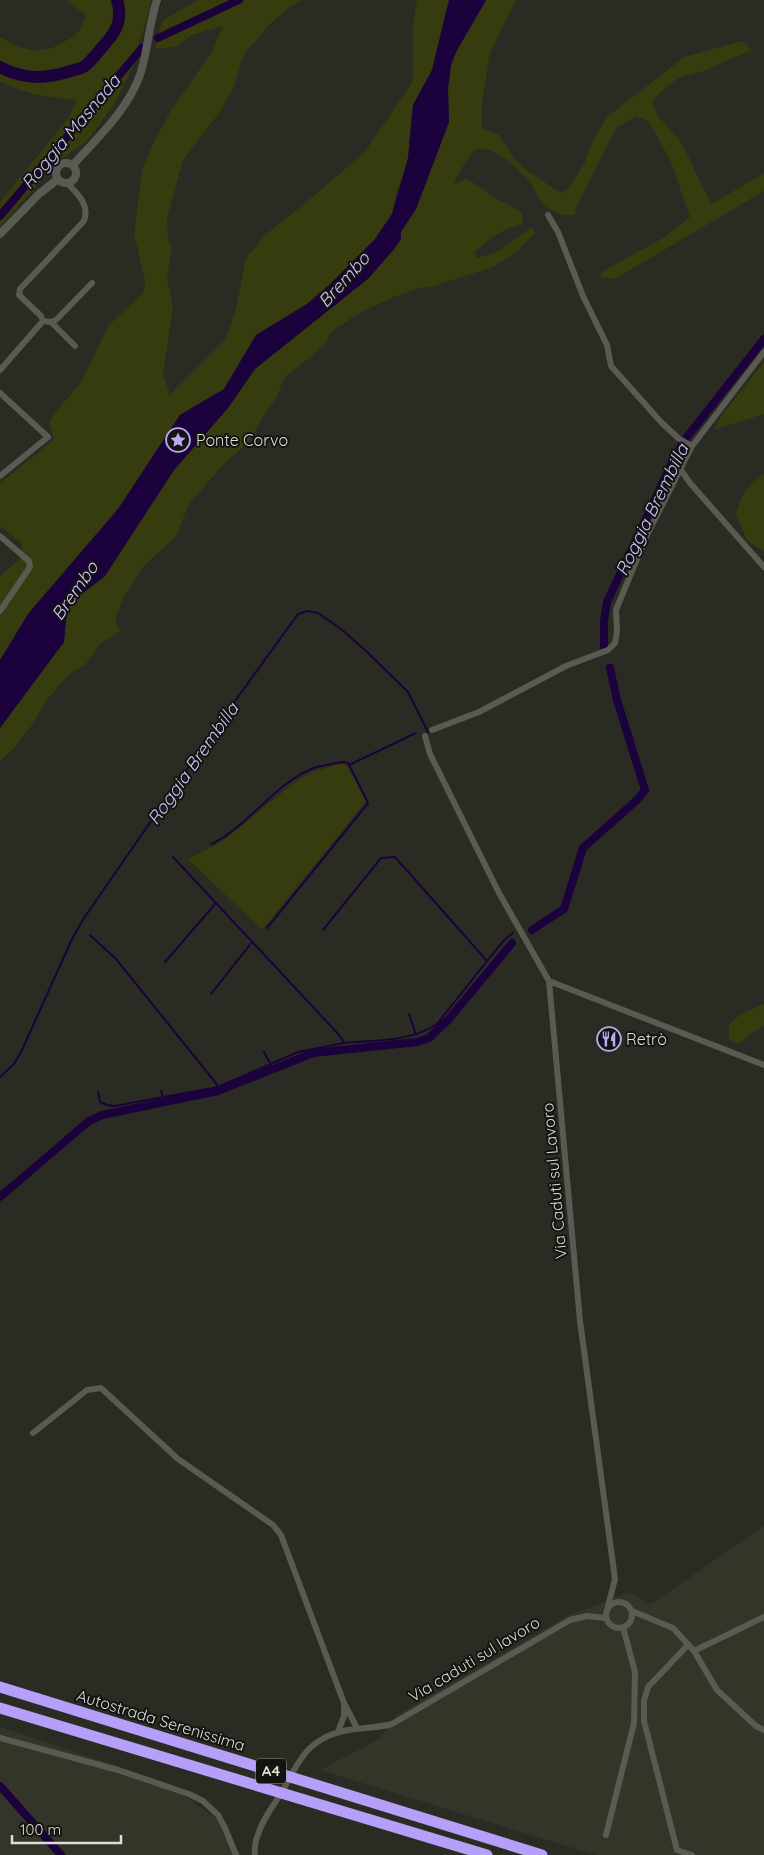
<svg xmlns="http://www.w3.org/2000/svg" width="764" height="1855" viewBox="0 0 764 1855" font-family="Quicksand,sans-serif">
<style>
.built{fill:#323528}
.green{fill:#363c0e}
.water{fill:#1b023c}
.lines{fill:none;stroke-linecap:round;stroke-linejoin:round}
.stream{stroke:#1b023c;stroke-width:2}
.canal{stroke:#1b023c;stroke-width:8}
.river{stroke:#1b023c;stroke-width:12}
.minor{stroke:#595b52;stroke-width:6}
.tertiary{stroke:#595b52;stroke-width:8}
.motorway{stroke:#b69ff8;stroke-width:11}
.labels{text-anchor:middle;stroke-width:4;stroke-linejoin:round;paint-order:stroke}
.shield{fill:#131310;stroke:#a0a19c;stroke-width:1}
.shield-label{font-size:15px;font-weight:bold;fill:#ddded8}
.poi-label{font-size:16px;fill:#ddded8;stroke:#131310;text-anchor:start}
.street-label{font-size:16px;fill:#ddded8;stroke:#131310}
.water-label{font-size:18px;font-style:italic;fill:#d0c3fb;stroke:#131310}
</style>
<rect width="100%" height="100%" fill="#2a2b23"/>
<!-- built -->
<path class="built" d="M764 1526V1855H596L320 1770 381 1738 395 1716 567 1616 630 1592 651 1604Z
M0 1727 168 1783 216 1819 241 1855H0Z"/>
<!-- green -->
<path class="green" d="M66 0H151L146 22 139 43 137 59 113 106 86 142 51 166 43 178 0 227V202L70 116 76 100C49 97 24 95 0 81V37L16 46 34 51 52 48 71 38 81 29 85 15Z
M198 0H302L288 8 269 25 243 56 233 89 217 116 183 160 167 218 168 240 172 246 167 279 173 306 163 375 170 395 226 339 236 308 246 258 265 235 304 204 364 153 413 81V26L417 0H449L432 70 413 105 408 157 404 175 396 193 392 214 375 239 329 285 307 304 256 335 224 389 180 415 118 509 44 595 0 660V576L19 560 22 544 0 526V483L54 440 49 423 54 414 82 381 108 326 144 292 145 280 134 234 142 171 152 146 170 112 211 53 223 26 192 35 176 47 155 49 162 21Z
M486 0H516L490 53 482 102V129L498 134 514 158 528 171 561 193 569 188 586 160 592 142 607 117 684 57 742 41 752 50 701 72 679 78 663 90 653 100C653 115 669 127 678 138 692 159 698 183 712 204L764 173V191L615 279 598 277 605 270 663 238 690 217 671 162 662 145 649 122 637 116 617 127 583 193 574 215C560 217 545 209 538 197 535 193 534 188 531 184 519 170 503 153 485 149 482 148 477 150 474 150L456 177 454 184 467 179C478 185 487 193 497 199 506 204 514 207 522 213L523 224C505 228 488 238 475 252L477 258 497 252 532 227 535 233 519 250 493 267 434 286 420 288 396 296 361 312 332 331 325 344 311 357 287 375 282 383 277 397 261 420 249 442 223 465 189 504 176 536 143 567 122 600 115 621 120 630 114 635 101 643 85 665 69 674 46 701 32 725 13 749 0 761V728L64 642 66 619 71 602 105 576 174 470 228 408 255 369 400 232 416 209 449 122 448 88 451 65 456 52Z
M764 362V414L714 430 722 415Z
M764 474V552L747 540 736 515C741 494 747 486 764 474Z
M343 763 348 767 366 801 262 930 188 859 223 841 295 782 312 772Z
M764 1004V1025L738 1044 729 1039V1024L741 1014Z"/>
<!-- water -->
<path class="water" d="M449 0H486L456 52 451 65 448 88 449 122 416 209 401 232V239L395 248 369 278 255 369 228 408 174 470 105 576 71 602 66 619 64 642 0 728V660L28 614 118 509 180 415 224 389 256 335 307 304 329 285 375 239 392 214 408 158 413 105 432 70Z"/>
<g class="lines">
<!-- stream -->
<path class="stream" d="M212 844C250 825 277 780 317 767 326 765 335 763 344 762L348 763 349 765
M267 928 368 803 349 765 416 733
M323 930 381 858 395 857 487 961
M90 935 116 959 215 1082 218 1087
M165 962 216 903
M211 994 252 942
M409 1014 416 1035
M344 1043C375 1040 411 1042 437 1024L487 961 505 939 513 933
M264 1052 271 1065
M0 1077 14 1064 22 1050 72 939 84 918 214 730 298 614 308 611 318 613 341 629 365 650 408 692 428 732
M161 1091 163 1097
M98 1092 100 1102 107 1105 115 1106 218 1087 298 1052 344 1043 340 1036 173 857"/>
<!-- canal -->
<path class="canal" d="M158 38 239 0
M0 216 142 48
M604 646V621L607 602 671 465 683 442 764 339
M532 930 564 909 583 848 637 800 645 790 617 700 610 668
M0 1197 89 1121 102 1115 218 1091 313 1053 417 1042 429 1038 449 1019 512 943
M0 1786 61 1855"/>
<!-- river -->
<path class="river" d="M0 67C25 80 45 79 71 71 76 69 82 69 86 65 92 60 98 52 104 45 117 31 123 19 117 0"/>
<!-- minor -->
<path class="minor" d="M548 215 558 232 583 296 607 345 611 366 661 422 678 438 692 446
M43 321 41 316 19 295 20 289 84 221C90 205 78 194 67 183
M43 321 51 322 56 320 92 283
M51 322 75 346
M0 370 43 321
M0 393 48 437 0 476
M681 470 690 483 764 567
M0 536 29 561 30 567 0 611
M432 730 479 712 566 666 608 650 615 643 617 632 616 610 646 537 692 446 764 352
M425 736 430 754 499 893 549 981 580 1321 615 1579 608 1606
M549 981 764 1065
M33 1433 87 1390 101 1388 178 1459 273 1525 281 1535 344 1703 357 1728
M606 1615a13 13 0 1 1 26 0a13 13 0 1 1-26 0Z
M632 1611 673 1628 694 1651 764 1617
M687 1646 648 1687 644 1701V1721L677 1850 692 1855
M694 1651 717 1690 756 1726 764 1730
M338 1732 344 1716V1707
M0 1738 118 1770 189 1794 203 1801 218 1815 225 1828 236 1855
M606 1835 634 1723 635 1672 623 1627
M255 1855C254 1848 256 1839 259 1832 263 1818 274 1805 282 1792 290 1778 297 1761 309 1749 313 1745 319 1741 324 1738 346 1726 370 1730 392 1724L570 1620 587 1616 606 1618"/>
<!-- tertiary -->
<path class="tertiary" d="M56 173a10 10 0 1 1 20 0a10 10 0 1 1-20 0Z
M73 165C98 137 129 109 141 72 148 49 149 23 157 0
M0 234 39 194 58 179"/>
<!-- motorway -->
<path class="motorway" d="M0 1687 542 1855
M0 1708 487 1855"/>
</g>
<!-- icons -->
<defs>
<g id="sight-ring" transform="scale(1.25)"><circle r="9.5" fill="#131310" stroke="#bca9f5" stroke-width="1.5"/><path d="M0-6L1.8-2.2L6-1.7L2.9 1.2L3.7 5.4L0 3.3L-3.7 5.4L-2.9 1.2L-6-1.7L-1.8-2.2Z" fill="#bca9f5"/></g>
<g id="restaurant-ring" transform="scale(1.25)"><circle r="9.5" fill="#131310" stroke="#bca9f5" stroke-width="1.5"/><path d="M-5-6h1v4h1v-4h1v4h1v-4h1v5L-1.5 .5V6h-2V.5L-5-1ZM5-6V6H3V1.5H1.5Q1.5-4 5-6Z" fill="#bca9f5"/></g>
</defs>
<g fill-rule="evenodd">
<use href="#sight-ring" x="178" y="440"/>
<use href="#restaurant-ring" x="609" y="1039"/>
</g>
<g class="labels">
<!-- shield labels -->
<rect class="shield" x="256" y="1758.5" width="30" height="25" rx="4"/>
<g class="shield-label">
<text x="271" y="1776">A4</text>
</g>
<!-- poi labels -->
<g class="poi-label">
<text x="196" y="446">Ponte Corvo</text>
<text x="626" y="1045">Retrò</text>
</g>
<!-- street labels -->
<g class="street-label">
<text transform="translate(554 1181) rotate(-95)" y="6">Via Caduti sul Lavoro</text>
<text transform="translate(474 1659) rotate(-31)" y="6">Via caduti sul lavoro</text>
<text transform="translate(161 1720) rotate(17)" y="6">Autostrada Serenissima</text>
</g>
<!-- water labels -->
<g class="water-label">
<text transform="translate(71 132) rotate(-50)" y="6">Roggia Masnada</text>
<text transform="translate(344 280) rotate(-48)" y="6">Brembo</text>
<text transform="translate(652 510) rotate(-64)" y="6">Roggia Brembilla</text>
<text transform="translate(75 591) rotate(-55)" y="6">Brembo</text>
<text transform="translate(193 764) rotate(-55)" y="6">Roggia Brembilla</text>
</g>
</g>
<!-- scale -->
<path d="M12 1835v8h109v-8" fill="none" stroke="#ddded8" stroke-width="2.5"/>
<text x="20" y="1835" font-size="15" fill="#ddded8" stroke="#131310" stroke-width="4" paint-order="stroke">100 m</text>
</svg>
